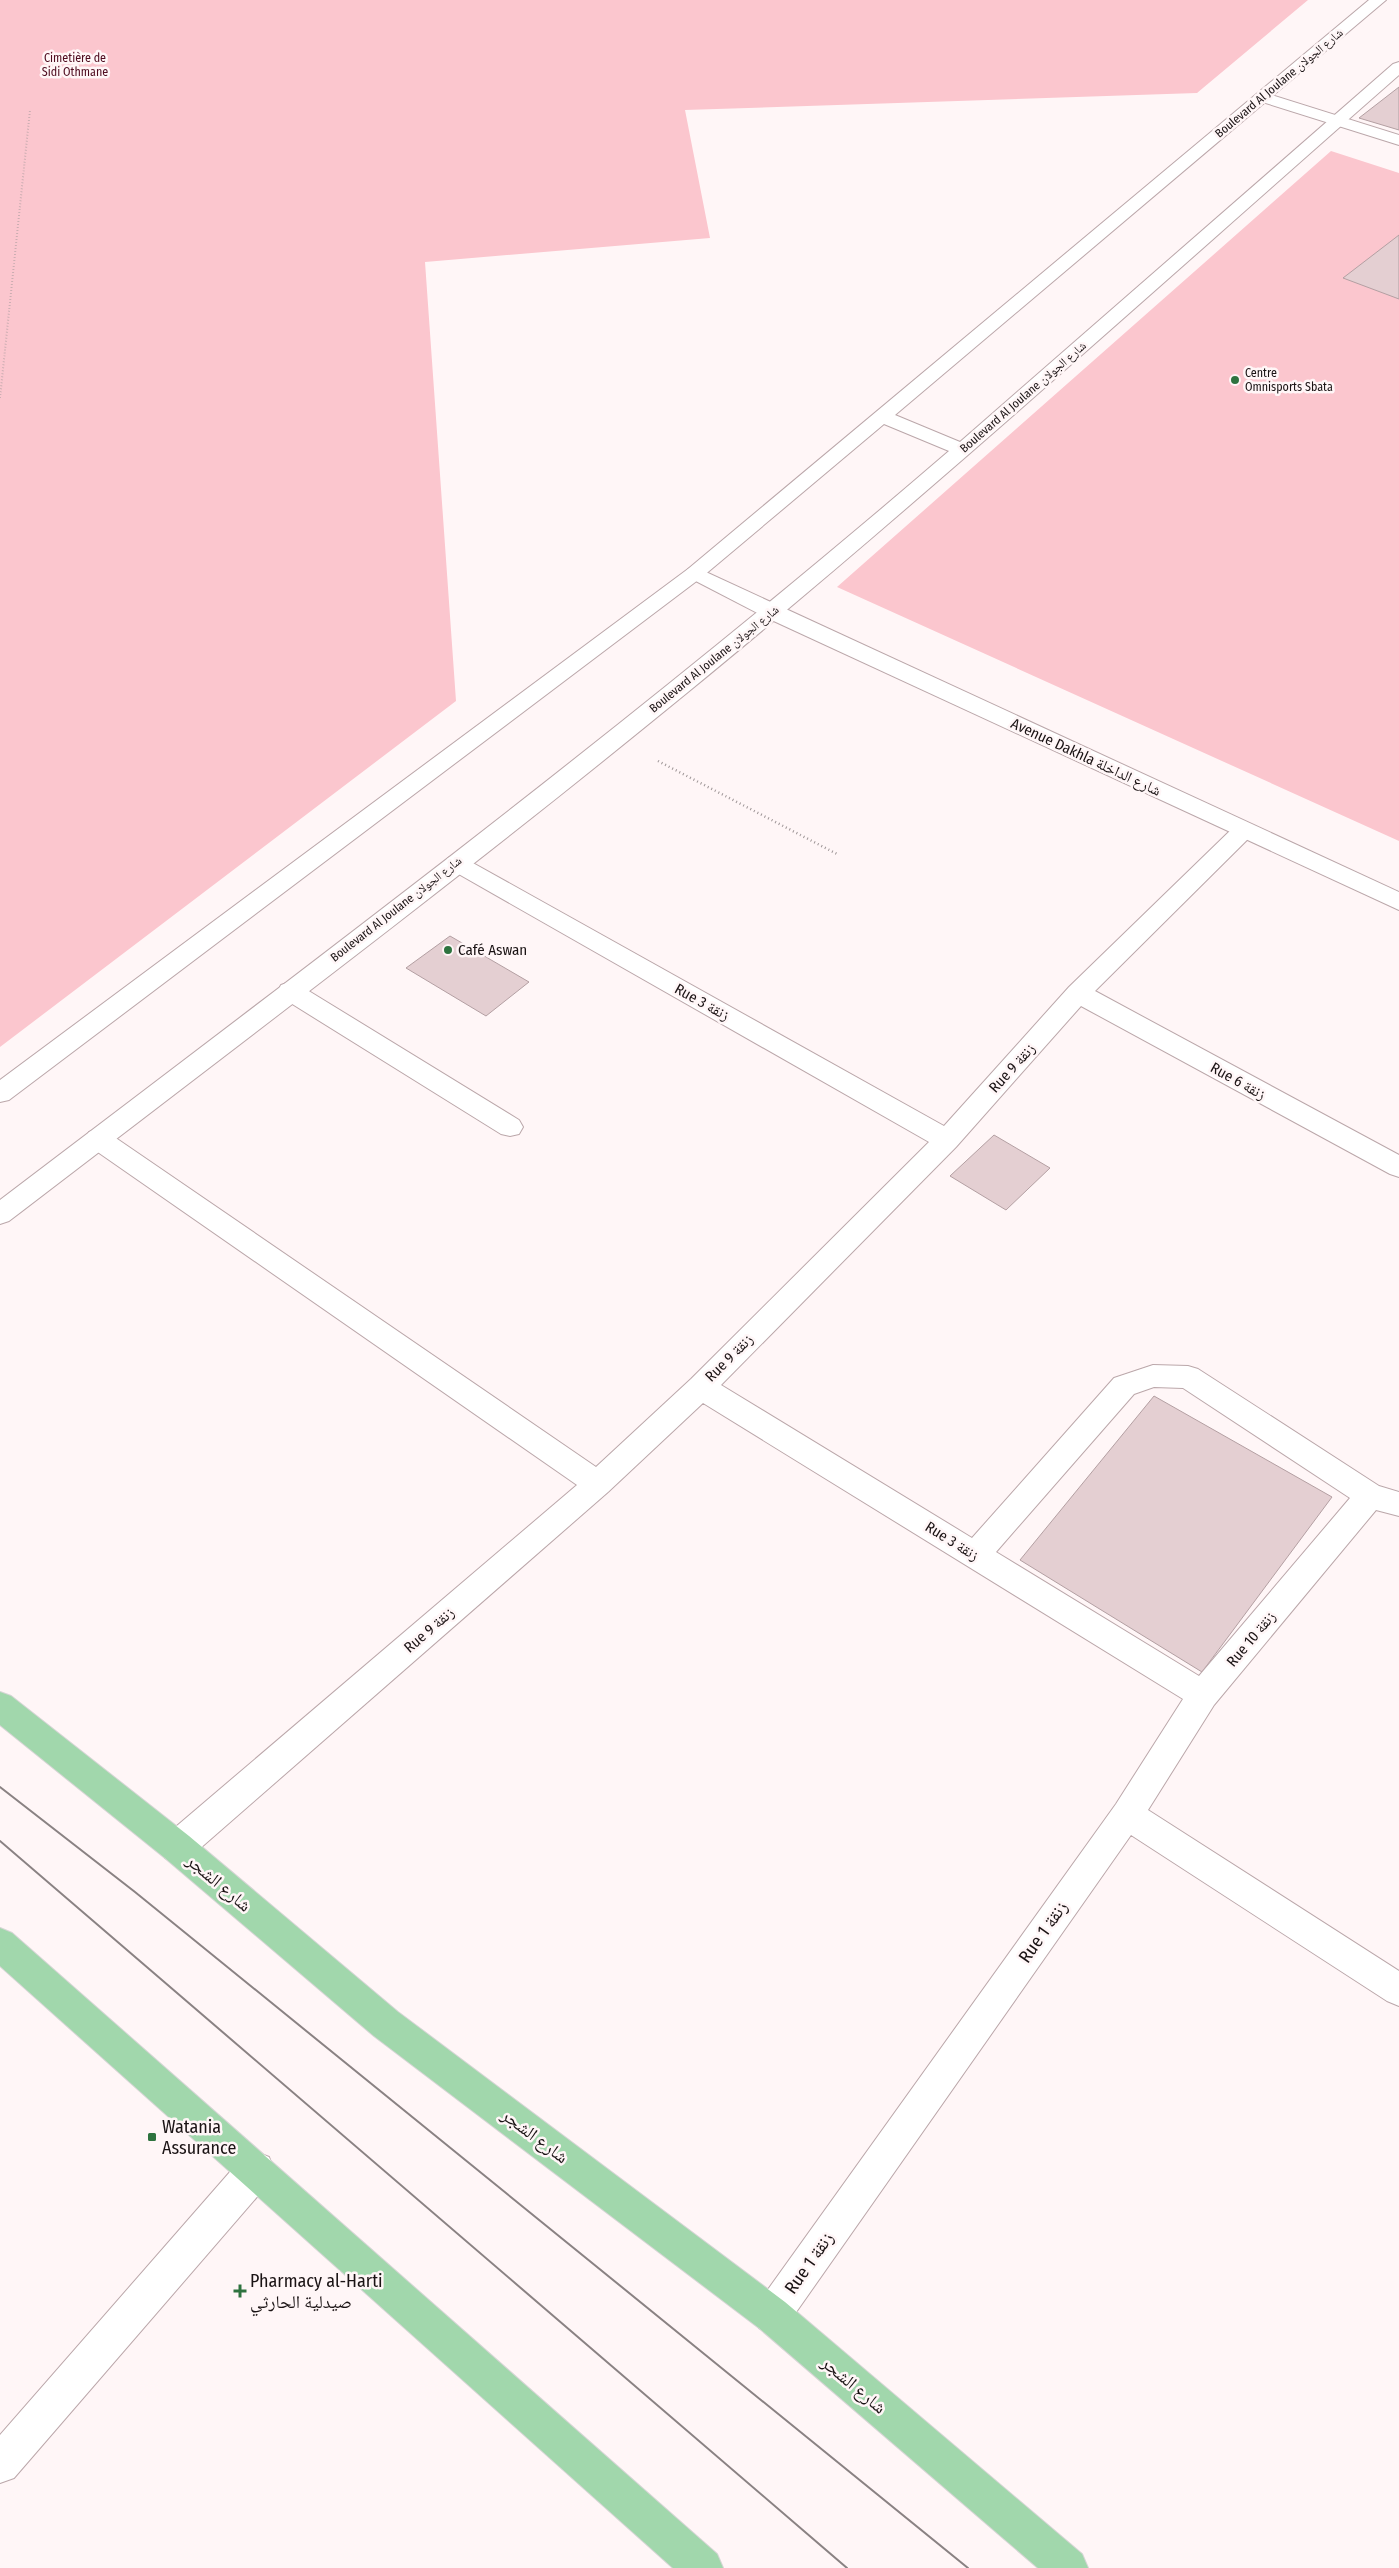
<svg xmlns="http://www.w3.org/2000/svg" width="1399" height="2568" viewBox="0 0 1399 2568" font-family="'Fira Sans Condensed','Noto Naskh Arabic',sans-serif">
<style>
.green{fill:#fbc6ce}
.building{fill:#e4cfd2;stroke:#b39fa2}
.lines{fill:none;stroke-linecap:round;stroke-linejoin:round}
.minor-casing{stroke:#bba7aa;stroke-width:2}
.tertiary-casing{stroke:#bba7aa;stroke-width:2}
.secondary-casing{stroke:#bba7aa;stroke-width:2}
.primary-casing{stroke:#d6d5d5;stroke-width:2}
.path-far1{stroke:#9e9697;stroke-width:2;stroke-dasharray:0.5 2.5;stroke-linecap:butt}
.path{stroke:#9e9697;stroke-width:2.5;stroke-dasharray:1 3;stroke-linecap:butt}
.minor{fill:#fff;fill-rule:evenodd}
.tertiary{fill:#fff;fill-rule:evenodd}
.secondary{fill:#fff;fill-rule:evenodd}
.primary{fill:#a1d7ac;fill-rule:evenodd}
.tram{stroke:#8a8283;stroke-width:2}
.poi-dot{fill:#2e733f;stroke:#fff6f7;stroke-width:2}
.labels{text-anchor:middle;stroke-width:5;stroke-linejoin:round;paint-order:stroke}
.far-park-label{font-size:12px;fill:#4f0c20;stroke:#fff6f7}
.far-street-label{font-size:12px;fill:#1a1314;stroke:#fff6f7}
.far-poi-label{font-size:12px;fill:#1a1314;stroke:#fff6f7;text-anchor:start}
.street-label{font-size:15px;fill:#1a1314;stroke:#fff6f7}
.poi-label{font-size:15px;fill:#1a1314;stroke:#fff6f7;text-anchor:start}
.near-street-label{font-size:18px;fill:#1a1314;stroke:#fff6f7}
.near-poi-label{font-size:18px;fill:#1a1314;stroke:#fff6f7;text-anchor:start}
</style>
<rect width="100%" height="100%" fill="#fff6f7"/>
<!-- green -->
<path class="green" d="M0 0H1308L1197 93 685 110 710 238 425 262 456 701 0 1047Z
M1331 151 1399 173V841L837 587Z"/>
<!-- building -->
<path class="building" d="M1399 87V130L1359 118Z
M1399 235V299L1343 278Z
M450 936 529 982 486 1016 406 968Z
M994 1135 1050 1168 1006 1210 950 1176Z
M1154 1396 1332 1497 1202 1672 1020 1560Z"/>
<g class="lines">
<!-- minor casing -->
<g class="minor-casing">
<path id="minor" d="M1262 92 1399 135V145L1256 100 1254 97Z
M1244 822 1252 825 1256 830 1252 835 1095 991 1399 1155V1177L1390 1174 1081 1006 956 1147 721 1385 972 1538 1114 1378 1153 1365 1188 1366 1198 1369 1379 1486 1399 1492V1516L1376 1510 1214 1705 1148 1810 1399 1971V2006L1387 2001 1131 1835 785 2328 772 2334 759 2328 753 2315 759 2302 1116 1804 1183 1699 703 1403 608 1492 189 1858 177 1862 165 1858 161 1847 165 1836 577 1485 89 1146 85 1139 89 1132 98 1129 107 1132 596 1467 691 1379 929 1142 448 868 444 863 448 858 456 855 464 858 944 1126 1069 987 1236 825ZM1154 1387 1183 1388 1350 1498 1199 1676 996 1552 1134 1394Z
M290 982 299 985 519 1120 523 1127 519 1134 510 1136 501 1134 281 997 278 991 281 985Z
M256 2152 269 2157 274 2170 269 2183 14 2478 0 2483V2435L243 2157Z"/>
</g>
<!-- tertiary casing -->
<g class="tertiary-casing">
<path id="tertiary" d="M695 567 1399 892V910L765 617 688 577 685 573 688 569Z"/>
</g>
<!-- secondary casing -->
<g class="secondary-casing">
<path id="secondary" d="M1369 0H1386L895 415 960 442 1393 64 1399 62V75C1163 282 931 493 688 692 466 874 237 1046 9 1221L0 1224V1200C321 956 643 715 949 451L884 424 702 577 9 1100 0 1102V1080L688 569Z"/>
</g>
<!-- primary casing -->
<g class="primary-casing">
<path id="primary" d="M0 1692 11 1696 189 1836 398 2012 785 2302 1082 2554 1088 2568H1038L759 2328 374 2036 165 1858 0 1725Z
M0 1928 12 1933 717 2554 723 2568H673L0 1966Z"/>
</g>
<!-- path-far1 -->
<path class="path-far1" d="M0 398 30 110"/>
<!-- path -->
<path class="path" d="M658 761 837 854"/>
<!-- minor -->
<use href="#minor" class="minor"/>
<!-- tertiary -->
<use href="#tertiary" class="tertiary"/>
<!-- secondary -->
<use href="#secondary" class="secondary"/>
<!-- primary -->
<use href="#primary" class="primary"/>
<!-- tram -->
<path class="tram" d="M0 1787 135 1892 968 2568
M0 1841 847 2568"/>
</g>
<!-- markers -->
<g class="poi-dot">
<circle cx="1235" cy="380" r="5"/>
<circle cx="448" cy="950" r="5"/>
<rect x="147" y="2132" width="10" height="10" rx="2.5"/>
<path d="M237.5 2283.5h5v5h5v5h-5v5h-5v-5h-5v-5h5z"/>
</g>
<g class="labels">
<!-- far-park labels -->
<g class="far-park-label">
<text x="75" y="62">Cimetière de<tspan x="75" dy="14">Sidi Othmane</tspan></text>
</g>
<!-- far-street labels -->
<g class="far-street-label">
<text transform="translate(1279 83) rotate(-40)" y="4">Boulevard Al Joulane شارع الجولان</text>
<text transform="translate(1023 397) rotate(-41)" y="4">Boulevard Al Joulane شارع الجولان</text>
<text transform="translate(714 659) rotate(-39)" y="4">Boulevard Al Joulane شارع الجولان</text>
<text transform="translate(396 909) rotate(-38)" y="4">Boulevard Al Joulane شارع الجولان</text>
</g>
<!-- far-poi labels -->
<g class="far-poi-label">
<text x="1245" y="377">Centre<tspan x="1245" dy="14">Omnisports Sbata</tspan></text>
</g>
<!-- street labels -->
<g class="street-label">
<text transform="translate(1086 757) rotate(25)" y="5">Avenue Dakhla شارع الداخلة</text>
<text transform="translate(702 1002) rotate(29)" y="5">Rue 3 زنقة</text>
<text transform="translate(1012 1068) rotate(-48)" y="5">Rue 9 زنقة</text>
<text transform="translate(1238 1081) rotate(29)" y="5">Rue 6 زنقة</text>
<text transform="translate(729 1358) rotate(-45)" y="5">Rue 9 زنقة</text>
<text transform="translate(952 1541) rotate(32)" y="5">Rue 3 زنقة</text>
<text transform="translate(429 1630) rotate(-41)" y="5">Rue 9 زنقة</text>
<text transform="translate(1251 1639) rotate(-50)" y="5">Rue 10 زنقة</text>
</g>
<!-- poi labels -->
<g class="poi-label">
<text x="458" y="955">Café Aswan</text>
</g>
<!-- near-street labels -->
<g class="near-street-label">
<text transform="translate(219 1883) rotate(40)" y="6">شارع الشجر</text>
<text transform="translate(1043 1932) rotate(-55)" y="6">Rue 1 زنقة</text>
<text transform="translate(535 2136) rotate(37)" y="6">شارع الشجر</text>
<text transform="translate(809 2263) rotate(-55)" y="6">Rue 1 زنقة</text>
<text transform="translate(854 2385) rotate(40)" y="6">شارع الشجر</text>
</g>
<!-- near-poi labels -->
<g class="near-poi-label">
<text x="162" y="2133">Watania<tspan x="162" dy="21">Assurance</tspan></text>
<text x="250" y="2287">Pharmacy al-Harti<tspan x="250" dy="21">صيدلية الحارثي</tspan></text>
</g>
</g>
</svg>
